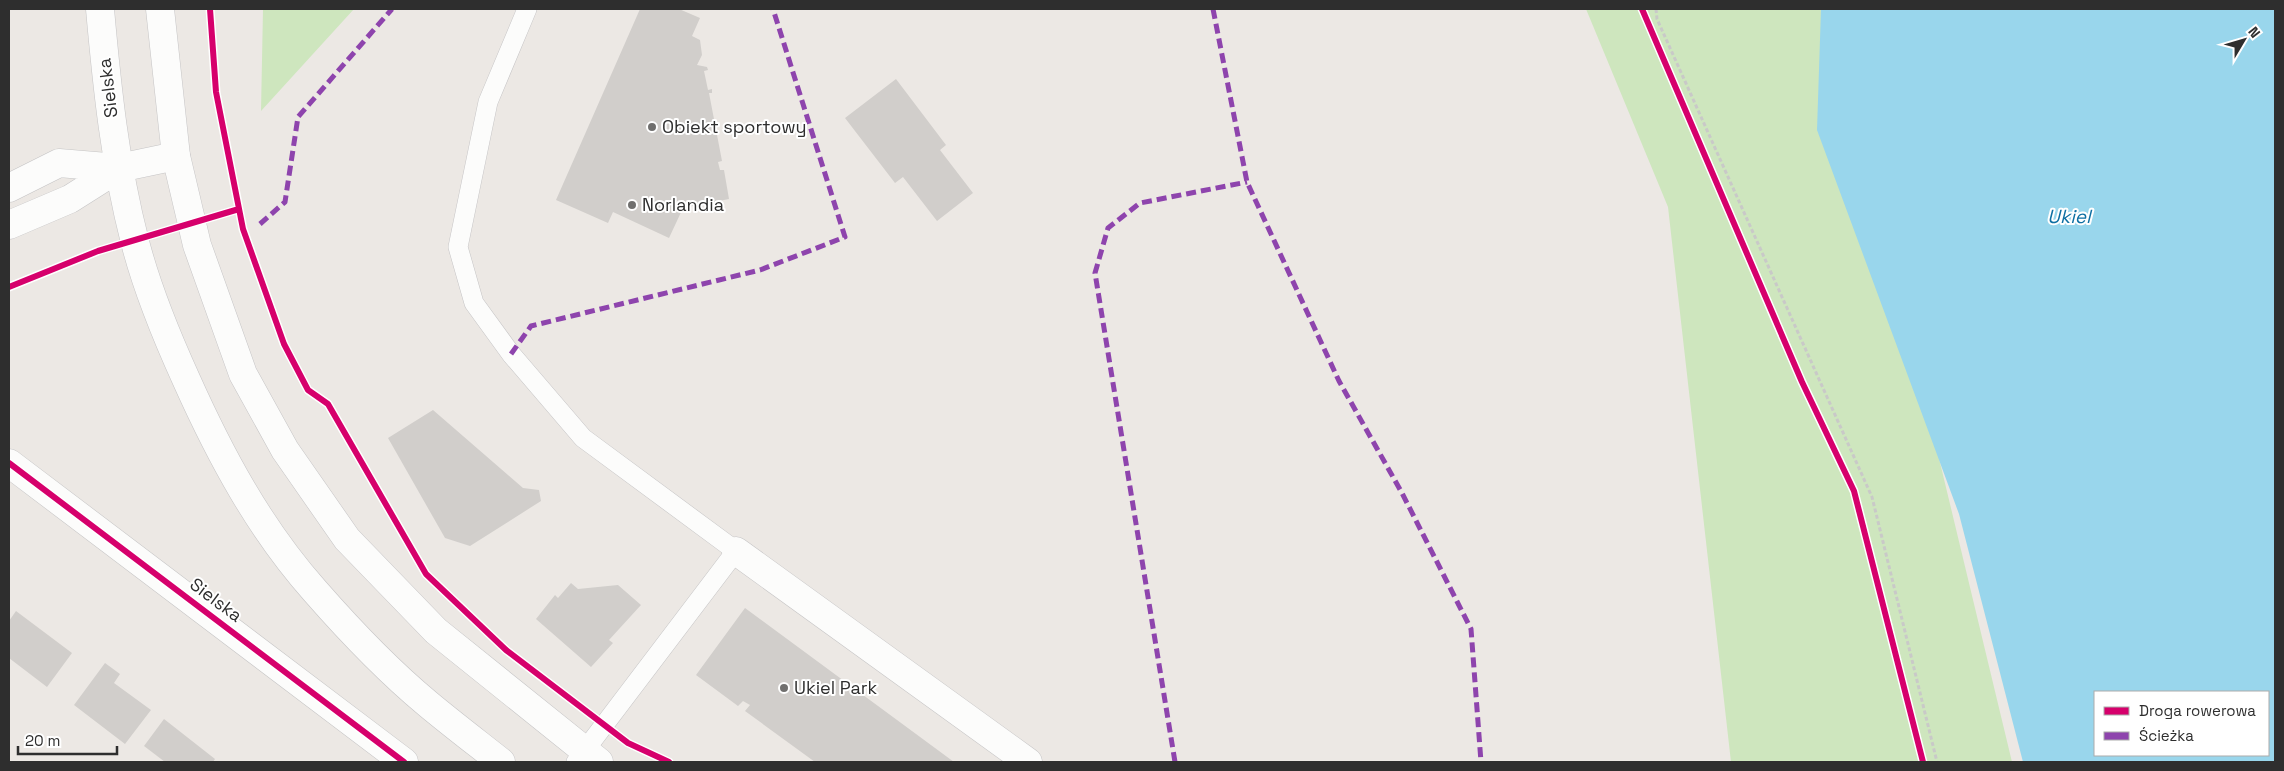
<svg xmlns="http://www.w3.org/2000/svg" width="2284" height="771" viewBox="0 0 2284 771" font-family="'Space Grotesk',sans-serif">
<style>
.green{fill:#cee6be}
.water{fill:#99d6ec;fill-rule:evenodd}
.building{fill:#d1cecb}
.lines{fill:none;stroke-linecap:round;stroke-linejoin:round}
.service-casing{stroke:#c5c4c5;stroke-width:20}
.minor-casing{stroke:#c5c4c5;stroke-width:29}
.secondary-casing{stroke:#c5c4c5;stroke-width:29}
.path{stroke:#c9c9c8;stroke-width:3;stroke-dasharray:4 2.5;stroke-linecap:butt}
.service{stroke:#fcfcfb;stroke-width:19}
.minor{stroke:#fcfcfb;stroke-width:28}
.secondary{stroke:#fcfcfb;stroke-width:28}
.quiet{stroke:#8e44ad;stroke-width:5;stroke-dasharray:10 5;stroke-linecap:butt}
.cycleway-casing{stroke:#fff;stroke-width:9}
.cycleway{stroke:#d6006c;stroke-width:6}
.poi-dot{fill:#706f6e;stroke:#fff;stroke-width:2}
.labels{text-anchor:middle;stroke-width:4;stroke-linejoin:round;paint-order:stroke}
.street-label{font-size:18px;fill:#2e2e2e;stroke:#fff}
.poi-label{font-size:18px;fill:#2e2e2e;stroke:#fff;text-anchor:start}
.water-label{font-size:19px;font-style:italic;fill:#0d6fa3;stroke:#fff}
</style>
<rect width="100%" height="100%" fill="#ece8e4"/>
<!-- green -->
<path class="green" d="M263 9H354L261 111Z
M1586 9H1831L2012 762H1731L1668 207Z"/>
<!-- water -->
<path class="water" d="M1821 9H2275V762H2023L1959 514 1817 130ZM2095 692H2268V755H2095Z"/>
<!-- building -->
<path class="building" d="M640 9H679L700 18 692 36 700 40 702 55 697 65 707 67 708 70 704 71 708 90 712 89V93H709L722 161 718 162 720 170H724L729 199 683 208 669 238 613 212 608 223 556 200Z
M896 79 946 145 940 150 973 193 937 221 903 177 895 183 845 118Z
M433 410 523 488 539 490 541 501 470 546 445 538 388 438Z
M571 583 578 589 618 585 641 605 609 640 613 643 591 667 536 619 555 595 558 598Z
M745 608 954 762H815L745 711 750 705 743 701 738 706 696 675Z
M16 611 72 653 47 687 9 658V621Z
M105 663 120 674 114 683 151 710 125 744 74 705Z
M164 719 215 759 213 762H165L144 746Z"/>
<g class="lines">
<!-- service casing -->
<g class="service-casing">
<path id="service" d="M527 9 488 102 458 247 474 303 511 354 583 438 736 551 576 762"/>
</g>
<!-- minor casing -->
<g class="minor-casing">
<path id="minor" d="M9 188 59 163 119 168 176 156
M9 225 70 199 119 168
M9 463 404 762
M736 551 1028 762"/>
</g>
<!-- secondary casing -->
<g class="secondary-casing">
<path id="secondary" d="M100 9C107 87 115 165 135 242 147 289 166 335 186 379 220 455 259 528 315 591 350 631 387 670 428 704 452 724 477 743 501 762
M160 9 176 156 197 245 243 374 285 450 347 539 436 631 599 762"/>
</g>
<!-- path -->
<path class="path" d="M1656 9 1657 19 1872 497 1937 762"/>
<!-- service -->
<use href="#service" class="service"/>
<!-- minor -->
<use href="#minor" class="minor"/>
<!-- secondary -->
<use href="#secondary" class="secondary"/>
<!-- quiet -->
<path class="quiet" d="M1213 9 1247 182 1339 381 1402 493 1471 629 1481 762
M260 224 285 202 298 117 392 9
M511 354 531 326 760 270 845 237 773 9
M1175 762 1095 273 1108 228 1140 203 1247 182"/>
<!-- cycleway casing -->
<g class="cycleway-casing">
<path id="cycleway" d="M210 9 216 92 243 229 284 344 308 390 328 404 426 574 506 650 628 743 669 762
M1642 9 1802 382 1854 491 1923 762
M9 287 98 251 239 209
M9 463 404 762"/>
</g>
<!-- cycleway -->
<use href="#cycleway" class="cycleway"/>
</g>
<!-- markers -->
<g class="poi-dot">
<circle cx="652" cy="127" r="5"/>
<circle cx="632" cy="205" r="5"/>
<circle cx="784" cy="688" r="5"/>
</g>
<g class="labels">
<!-- street labels -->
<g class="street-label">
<text transform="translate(108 88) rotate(-97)" y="6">Sielska</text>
<text transform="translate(216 600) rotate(37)" y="6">Sielska</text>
</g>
<!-- poi labels -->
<g class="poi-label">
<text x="662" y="133">Obiekt sportowy</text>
<text x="642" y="211">Norlandia</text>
<text x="794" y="694">Ukiel Park</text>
</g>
<!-- water labels -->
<g class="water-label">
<text x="2069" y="223">Ukiel</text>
</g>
</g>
<!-- border -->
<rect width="2284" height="771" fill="none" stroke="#2e2e2e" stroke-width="20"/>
<!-- legend -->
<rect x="2094" y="691" width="175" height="65" fill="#ffffff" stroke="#ababab"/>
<rect x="2104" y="707" width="25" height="8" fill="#d6006c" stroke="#ababab"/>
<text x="2139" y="716" font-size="15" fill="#2e2e2e">Droga rowerowa</text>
<rect x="2104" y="732" width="25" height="8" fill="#8e44ad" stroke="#ababab"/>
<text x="2139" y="741" font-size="15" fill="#2e2e2e">Ścieżka</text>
<!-- north arrow -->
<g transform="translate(2244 40) rotate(52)" stroke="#ffffff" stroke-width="4" paint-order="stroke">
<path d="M0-4L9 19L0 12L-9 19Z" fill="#2e2e2e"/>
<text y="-8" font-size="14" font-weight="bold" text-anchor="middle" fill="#2e2e2e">N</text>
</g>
<!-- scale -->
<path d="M18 746v8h99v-8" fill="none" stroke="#2e2e2e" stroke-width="2.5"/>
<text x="25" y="746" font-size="15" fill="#2e2e2e" stroke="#ffffff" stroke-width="4" paint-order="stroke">20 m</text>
</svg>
